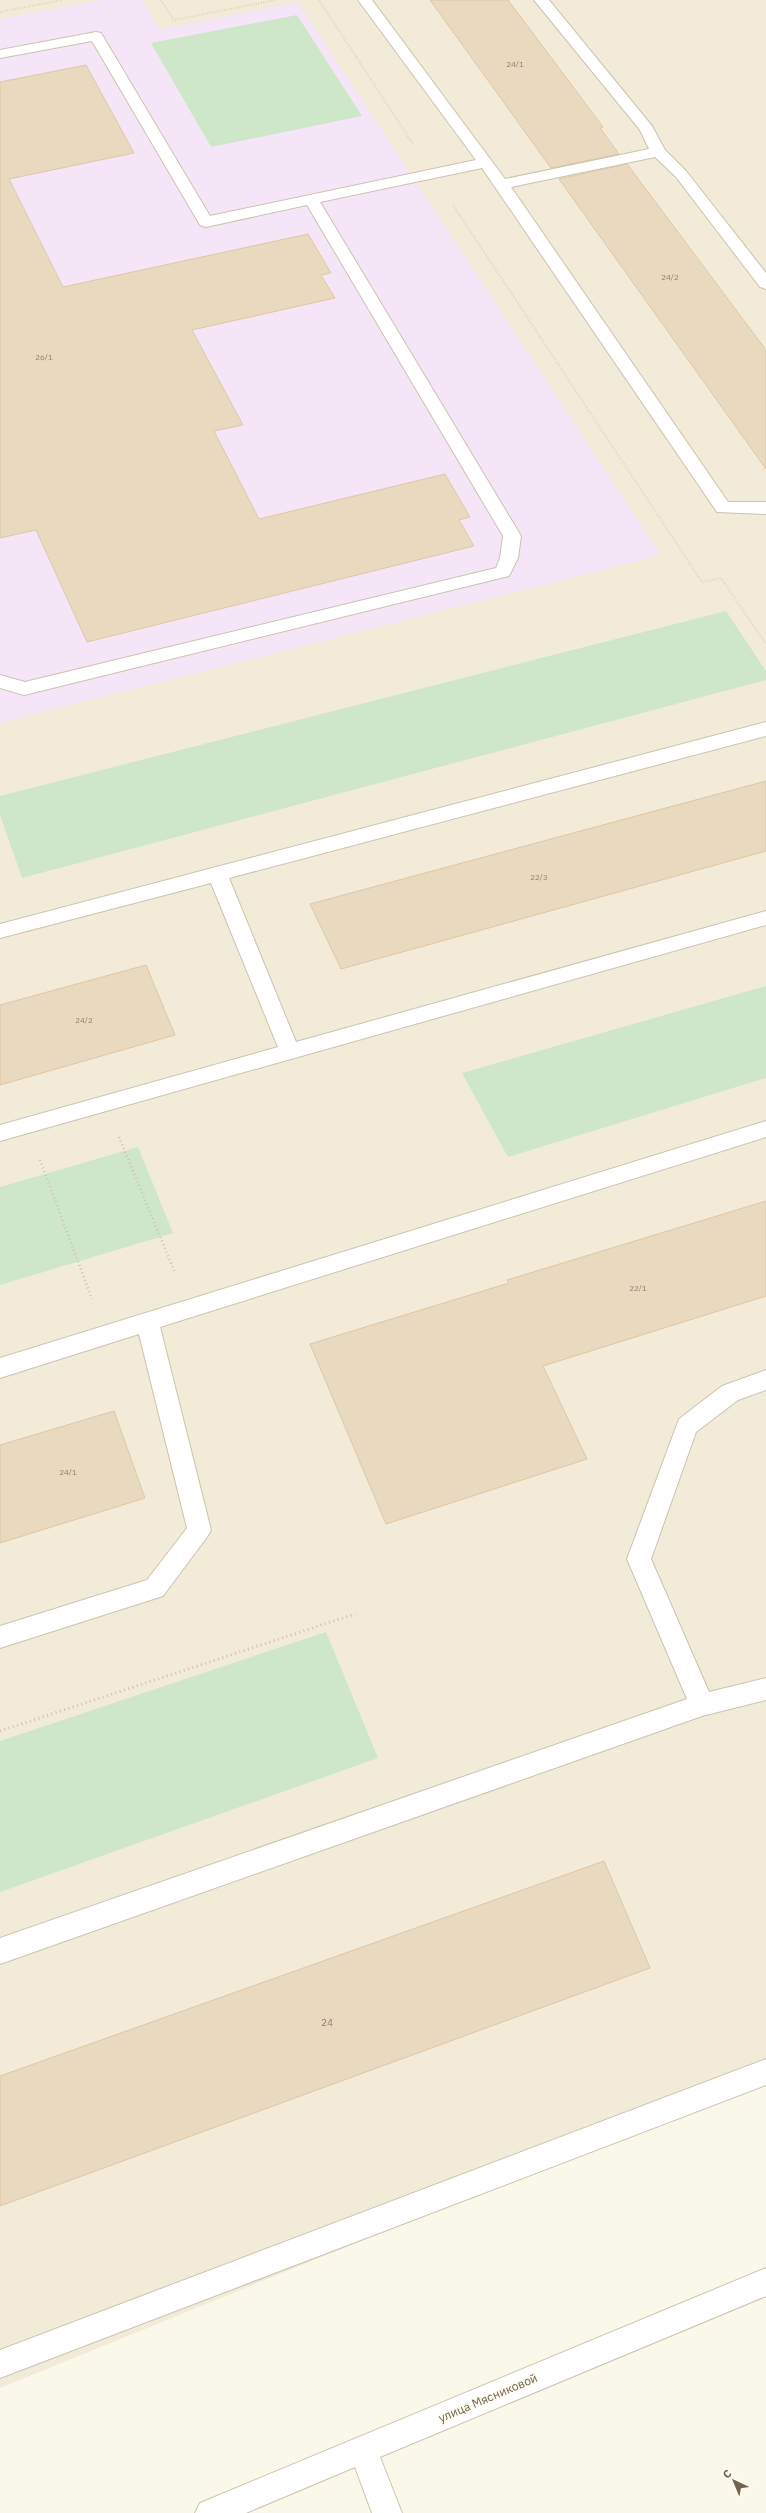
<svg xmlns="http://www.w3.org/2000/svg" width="766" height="2513" viewBox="0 0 766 2513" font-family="'IBM Plex Sans',sans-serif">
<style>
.residential{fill:#f1ebd8}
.education{fill:#f5e6f7}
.green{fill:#cee7c9}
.building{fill:#e8d9bf;stroke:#dec8a6}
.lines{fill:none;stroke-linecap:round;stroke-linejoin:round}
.minor-casing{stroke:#cbc3b0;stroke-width:2}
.path-far2{stroke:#d2c2a7;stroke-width:2;stroke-dasharray:0.5 2;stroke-linecap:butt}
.path-far1{stroke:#d2c2a7;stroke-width:2.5;stroke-dasharray:1 3;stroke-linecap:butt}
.path{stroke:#d2c2a7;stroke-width:3;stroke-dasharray:1 3.5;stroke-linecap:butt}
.minor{fill:#fff;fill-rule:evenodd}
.labels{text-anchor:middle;stroke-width:3.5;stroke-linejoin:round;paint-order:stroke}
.number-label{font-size:8px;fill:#90816b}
.near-number-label{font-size:10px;fill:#90816b}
.near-street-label{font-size:12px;fill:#72644f;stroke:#fdfbef}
</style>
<rect width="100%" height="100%" fill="#faf8e9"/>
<!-- residential -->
<path class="residential" d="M0 0H766V2076L0 2388Z"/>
<!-- education -->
<path class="education" d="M102 0H142L160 29 298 2 661 555 0 723V19Z"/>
<!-- green -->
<path class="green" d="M297 15 362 116 211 147 151 43Z
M726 611 766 671V680L22 878 0 815V796Z
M766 986V1078L508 1157 462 1073Z
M138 1147 173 1233 0 1285V1187Z
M326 1632 378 1758 0 1892V1741Z"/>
<!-- building -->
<path class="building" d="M430 0H508L603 127 600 128 619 154 551 168Z
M86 65 134 153 9 179 63 287 308 234 331 273 321 275 335 298 192 330 243 425 214 431 259 519 445 474 470 517 459 520 474 546 87 642 36 530 0 538V82Z
M627 164 766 350V469L559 179Z
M766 781V851L341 969 310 904Z
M146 965 175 1035 0 1085V1005Z
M766 1201V1296L543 1366 587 1459 386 1524 310 1344 509 1283 507 1280Z
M114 1411 145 1498 0 1543V1445Z
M604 1861 650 1968 0 2206V2076Z"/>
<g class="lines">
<!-- minor casing -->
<g class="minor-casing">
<path id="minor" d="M358 0H372L505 179 649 149 640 130 534 0H549L652 126 665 150 686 171 766 273V289L760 287 676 177 655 157 511 187 728 502H766V514L717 512 482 168 320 202 521 536 518 558 509 576 24 695 0 688V675L25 682 496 568 500 558 503 536 307 205 206 227 200 225 92 41 0 58V50L96 32 101 33 210 216 476 160Z
M766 722V736L229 878 296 1042 766 911V925L0 1141V1125L278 1047 211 883 0 938V924Z
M766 1121V1137L160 1327 211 1530 207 1537 163 1596 0 1648V1626L147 1580 187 1528 139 1334 0 1378V1358Z
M766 1370V1390L738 1400 696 1432 651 1559 709 1692 766 1678V1700L702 1716 0 1964V1938L687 1699 627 1559 679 1419 722 1386Z
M766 2059V2085L0 2378V2350Z
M766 2268V2296L380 2457 402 2513H372L355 2467 246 2513H195L200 2503Z"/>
</g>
<!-- path-far2 -->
<path class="path-far2" d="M161 0 174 20 276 0
M319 0 413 144
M0 12 62 0
M453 205 702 582 721 578 766 644"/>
<!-- path-far1 -->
<path class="path-far1" d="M119 1137 175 1273
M40 1160 92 1299"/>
<!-- path -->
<path class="path" d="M0 1731 355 1614"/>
<!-- minor -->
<use href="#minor" class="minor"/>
</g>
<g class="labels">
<!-- number labels -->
<g class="number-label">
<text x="515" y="67">24/1</text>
<text x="670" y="280">24/2</text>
<text x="44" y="360">26/1</text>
<text x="539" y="880">22/3</text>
<text x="84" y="1023">24/2</text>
<text x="638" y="1291">22/1</text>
<text x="68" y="1475">24/1</text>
</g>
<!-- near-number labels -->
<g class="near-number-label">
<text x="327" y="2026">24</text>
</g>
<!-- near-street labels -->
<g class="near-street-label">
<text transform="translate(488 2398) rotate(-23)" y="4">улица Мясниковой</text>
</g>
</g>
<!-- north arrow -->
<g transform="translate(734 2481) rotate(316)" stroke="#fdfbef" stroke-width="3" paint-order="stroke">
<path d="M0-3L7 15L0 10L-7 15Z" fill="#72644f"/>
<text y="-6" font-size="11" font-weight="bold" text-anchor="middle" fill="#72644f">С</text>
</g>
</svg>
